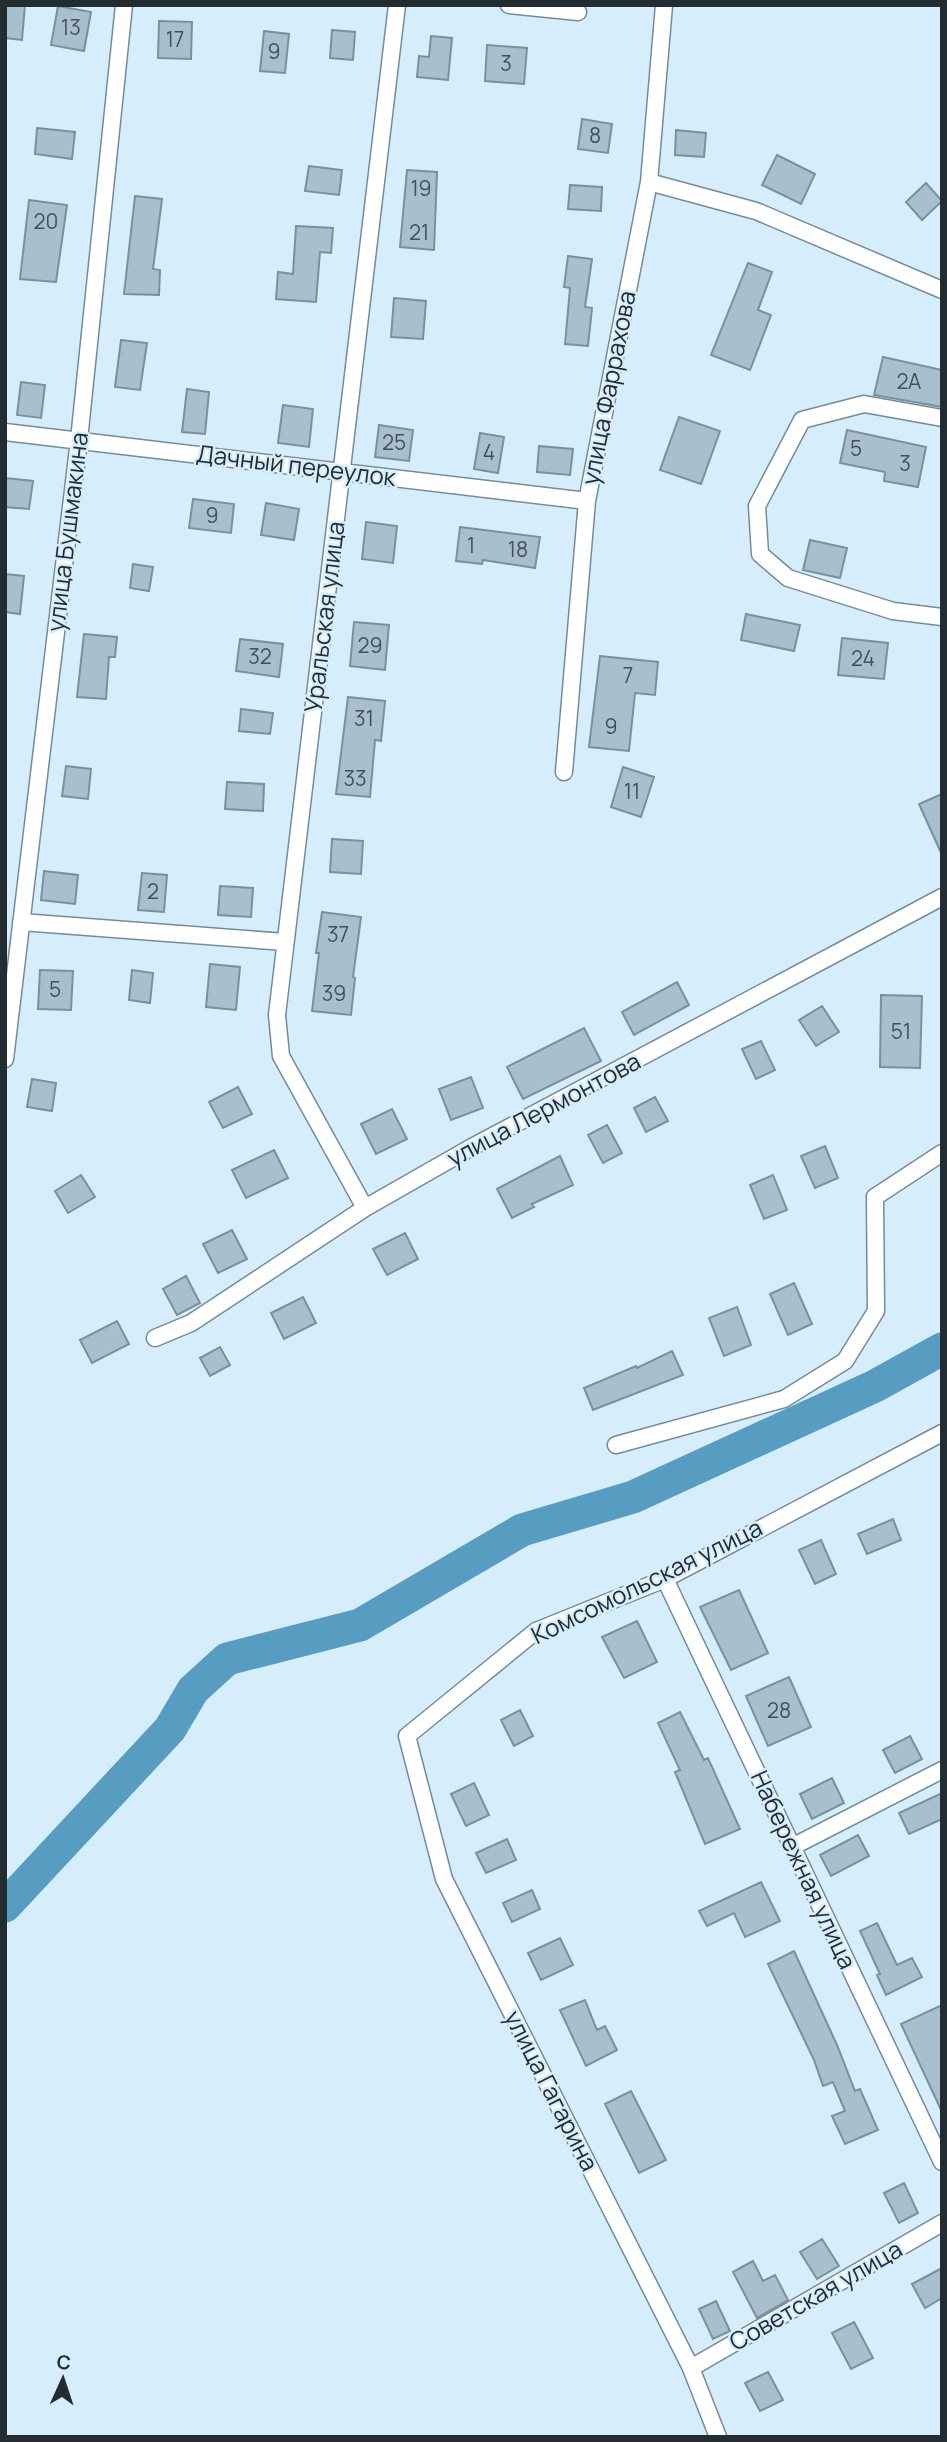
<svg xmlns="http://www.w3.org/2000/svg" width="947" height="2442" viewBox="0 0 947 2442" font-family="Manrope,sans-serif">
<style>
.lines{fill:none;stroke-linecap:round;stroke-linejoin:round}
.river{stroke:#579cc1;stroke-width:33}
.building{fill:#a8bfcd;stroke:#7a909d;stroke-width:2}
.minor-casing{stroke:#758b98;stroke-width:19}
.minor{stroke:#fff;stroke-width:16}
.labels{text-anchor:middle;stroke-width:5;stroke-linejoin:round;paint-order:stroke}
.number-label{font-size:21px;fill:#445158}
.street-label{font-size:24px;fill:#232c31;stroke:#d6eefc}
</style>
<rect width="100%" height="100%" fill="#d6eefc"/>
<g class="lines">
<!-- river -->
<path class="river" d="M5 1906 170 1729 193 1690 227 1659 360 1625 522 1530 633 1497 875 1386 942 1349"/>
</g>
<!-- building -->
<path class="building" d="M5 5H25L22 40 5 38Z
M58 6 91 12 84 51 51 45Z
M159 21 192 22 191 59 158 58Z
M332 30 355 32 353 60 330 58Z
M264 31 289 34 285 73 260 71Z
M431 36 452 38 448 80 417 77 419 56 429 57Z
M487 45 527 48 524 84 485 81Z
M582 119 612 124 608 153 578 149Z
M37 128 75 132 72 159 35 154Z
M676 130 706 133 704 157 675 155Z
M777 155 815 174 801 204 762 185Z
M309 166 342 170 339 195 305 191Z
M407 170 437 172 434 250 400 247Z
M926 183 942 201 922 220 906 202Z
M570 185 602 187 601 211 568 209Z
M135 196 162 199 153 269 160 270 159 295 124 294Z
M29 200 67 205 56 282 20 279Z
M296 226 333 228 331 253 320 252 316 302 276 299 278 272 293 274Z
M568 256 592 259 585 307 592 308 588 346 565 344 570 288 564 287Z
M748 263 772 272 758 310 771 315 750 370 711 355Z
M394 298 426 301 423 339 391 337Z
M121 340 147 343 140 390 115 387Z
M883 357 942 370V407L874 395Z
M21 382 45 385 41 418 17 415Z
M187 389 209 392 205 434 182 432Z
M283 405 313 409 309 447 278 443Z
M679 417 720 431 701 484 660 470Z
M379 425 413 430 409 461 375 457Z
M847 430 926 447 918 487 884 481 885 472 840 463Z
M480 433 504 437 498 473 474 469Z
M539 446 573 449 570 475 537 472Z
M5 478 33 481 29 509 5 507Z
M193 499 234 504 231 533 189 528Z
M266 503 299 509 294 540 261 535Z
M366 522 397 526 393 563 362 559Z
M460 527 540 537 535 568 483 560 482 564 456 561Z
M810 540 847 548 840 578 803 570Z
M133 564 153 567 149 591 130 588Z
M5 574 24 576 20 614 5 612Z
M746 614 800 625 794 651 741 640Z
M354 622 389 625 385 670 350 666Z
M84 634 117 637 115 657H109L106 699 77 697Z
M842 638 888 643 884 679 838 675Z
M240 639 283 644 279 677 236 671Z
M600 656 658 662 655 695 635 693 629 751 589 747Z
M348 697 385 701 381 741 375 740 370 797 336 794Z
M241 709 273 713 270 734 239 731Z
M66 766 91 769 88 799 62 796Z
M623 767 654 777 641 817 611 807Z
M227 782 264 784 263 811 225 809Z
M942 794V855L919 804Z
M332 839 363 841 361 874 330 872Z
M44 871 78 875 75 904 41 900Z
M142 873 167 875 164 912 138 910Z
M220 886 253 888 251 917 218 915Z
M322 912 361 917 353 977 355 978 351 1015 312 1011 319 953H316Z
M210 964 240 967 236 1010 206 1007Z
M40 970 73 971 71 1010 38 1009Z
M132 970 153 973 150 1003 129 1000Z
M677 982 689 1005 634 1035 622 1012Z
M881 995 922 996 920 1068 880 1067Z
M822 1006 839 1032 816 1046 799 1020Z
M584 1028 601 1061 523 1099 507 1067Z
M761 1041 775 1070 756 1079 742 1049Z
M471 1077 483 1108 451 1120 439 1089Z
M32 1079 56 1083 52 1111 27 1107Z
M238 1087 252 1114 223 1128 209 1102Z
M655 1097 668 1121 646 1132 634 1108Z
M392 1109 407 1139 376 1154 361 1124Z
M607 1125 622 1153 603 1163 588 1135Z
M825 1146 838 1178 815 1188 801 1156Z
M274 1150 288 1178 246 1198 232 1170Z
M560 1156 573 1185 532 1204 534 1207 512 1218 497 1189Z
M81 1175 95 1197 68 1213 55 1191Z
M773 1175 787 1210 764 1219 750 1185Z
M232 1230 247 1259 218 1273 203 1244Z
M405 1233 418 1259 387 1275 373 1249Z
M186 1276 200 1303 177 1315 163 1289Z
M794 1283 812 1324 788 1335 770 1294Z
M303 1297 316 1323 284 1339 271 1313Z
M737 1307 751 1345 724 1356 709 1318Z
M117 1321 129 1344 92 1363 80 1340Z
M220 1347 230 1365 210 1376 200 1358Z
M672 1351 683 1375 593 1410 584 1388 636 1366 637 1368Z
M893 1519 901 1540 867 1554 858 1534Z
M821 1540 836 1574 815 1584 799 1550Z
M739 1590 768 1653 731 1670 700 1607Z
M637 1621 657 1662 624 1678 602 1637Z
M789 1677 811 1727 768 1746 746 1696Z
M520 1710 533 1736 514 1746 501 1720Z
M680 1712 704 1760 708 1758 740 1829 705 1844 675 1772 680 1770 658 1723Z
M910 1736 922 1759 895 1773 883 1750Z
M832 1778 844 1803 812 1819 800 1794Z
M474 1783 489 1815 466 1826 451 1794Z
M942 1793V1819L909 1834 899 1813Z
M858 1835 869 1856 831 1876 820 1855Z
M507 1839 516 1860 486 1873 476 1853Z
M761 1882 780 1921 745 1937 734 1913 707 1926 699 1911Z
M532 1890 540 1909 512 1922 503 1903Z
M877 1923 897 1965 912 1958 922 1977 886 1995 877 1975 880 1974 860 1931Z
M560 1938 573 1965 541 1980 528 1953Z
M794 1951 837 2045 855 2091 860 2089 878 2130 845 2144 832 2116 845 2111 833 2082 823 2086 814 2060 768 1964Z
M585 2000 597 2030 605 2026 617 2050 586 2066 560 2010Z
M942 2005V2112L901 2024Z
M631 2091 666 2160 639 2173 605 2104Z
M904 2183 918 2213 899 2223 884 2193Z
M822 2239 839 2266 817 2279 800 2252Z
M753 2261 763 2281 775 2275 788 2300 757 2318 733 2272Z
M942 2268V2298L925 2308 912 2284Z
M716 2301 730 2331 713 2339 699 2309Z
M854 2322 873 2358 851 2369 832 2333Z
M768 2372 783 2400 760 2411 745 2383Z"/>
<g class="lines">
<!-- minor casing -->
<g class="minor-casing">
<path id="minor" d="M509 5 578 12
M649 182 756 211 942 290
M942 418 864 404 802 420 757 506 760 554 788 578 893 611 942 617
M5 432 587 501
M564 772 587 501 649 182 664 5
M21 922 285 942
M5 1059 79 440 124 5
M365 1208 281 1056 277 1015 397 5
M155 1338 191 1323 365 1208 472 1147 942 897
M616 1445 784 1399 845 1361 876 1311 875 1197 942 1153
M665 1579 942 2162
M792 1847 942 1770
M691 2368 942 2223
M718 2437 691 2368 444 1879 407 1736 536 1631 665 1579 942 1433"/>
</g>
<!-- minor -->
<use href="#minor" class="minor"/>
</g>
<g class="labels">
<!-- number labels -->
<g class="number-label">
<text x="71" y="35">13</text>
<text x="175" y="47">17</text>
<text x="274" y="59">9</text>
<text x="506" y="71">3</text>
<text x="595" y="143">8</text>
<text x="421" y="196">19</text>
<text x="46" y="229">20</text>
<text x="419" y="240">21</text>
<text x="909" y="389">2А</text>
<text x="394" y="450">25</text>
<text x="856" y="456">5</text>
<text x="489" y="460">4</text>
<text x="905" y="471">3</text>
<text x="212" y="523">9</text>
<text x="471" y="553">1</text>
<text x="518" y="557">18</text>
<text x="370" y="653">29</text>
<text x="260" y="664">32</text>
<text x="863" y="666">24</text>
<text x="628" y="683">7</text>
<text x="364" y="726">31</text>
<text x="611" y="734">9</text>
<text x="355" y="786">33</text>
<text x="632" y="799">11</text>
<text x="153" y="899">2</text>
<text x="338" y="942">37</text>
<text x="55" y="997">5</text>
<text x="334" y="1001">39</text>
<text x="901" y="1039">51</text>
<text x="779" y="1718">28</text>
</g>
<!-- street labels -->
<g class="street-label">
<text transform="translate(609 388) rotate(-79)" y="8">улица Фаррахова</text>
<text transform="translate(296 466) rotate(7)" y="8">Дачный переулок</text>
<text transform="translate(68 532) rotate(-83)" y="8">улица Бушмакина</text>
<text transform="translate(325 617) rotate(-83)" y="8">Уральская улица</text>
<text transform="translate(544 1110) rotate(-28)" y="8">улица Лермонтова</text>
<text transform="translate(647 1582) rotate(-26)" y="8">Комсомольская улица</text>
<text transform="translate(803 1870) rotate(65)" y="8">Набережная улица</text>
<text transform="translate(551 2091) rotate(63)" y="8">улица Гагарина</text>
<text transform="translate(816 2296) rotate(-30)" y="8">Советская улица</text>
</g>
</g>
<!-- border -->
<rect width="947" height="2442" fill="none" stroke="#232c31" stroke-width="14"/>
<!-- north arrow -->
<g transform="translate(63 2379) rotate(3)" stroke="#d6eefc" stroke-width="5" paint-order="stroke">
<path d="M0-5L12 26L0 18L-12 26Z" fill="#232c31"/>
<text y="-10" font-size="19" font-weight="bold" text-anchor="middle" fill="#232c31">С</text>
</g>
</svg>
